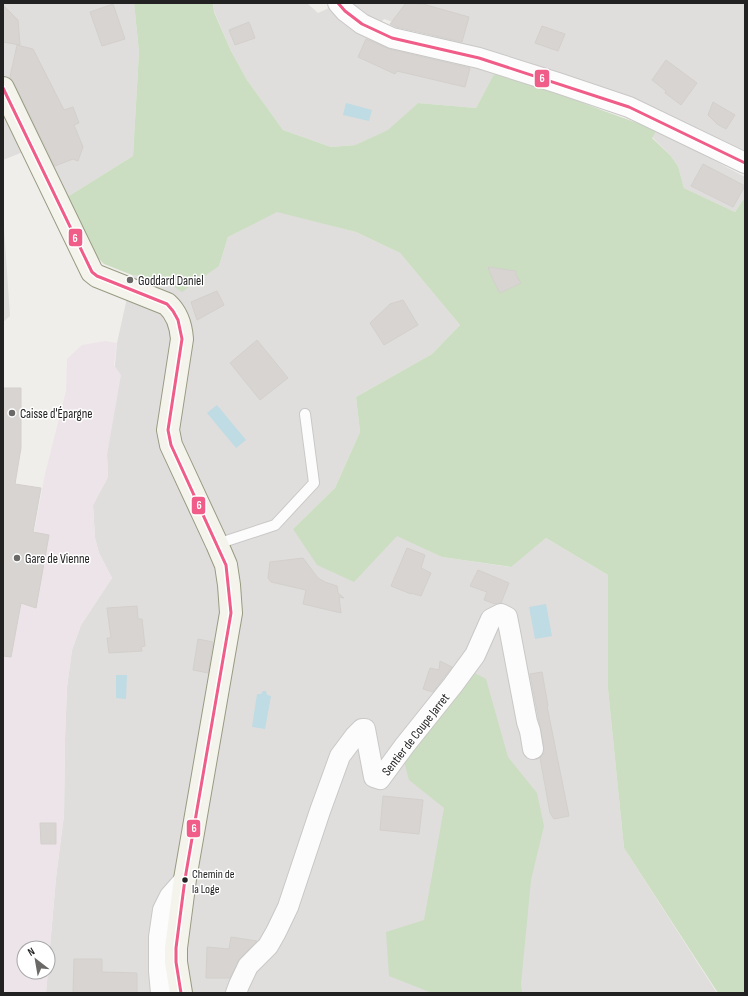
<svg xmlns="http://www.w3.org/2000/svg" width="748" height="996" viewBox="0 0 748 996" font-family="'Sofia Sans Condensed',sans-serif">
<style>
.residential{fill:#dfdedc}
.industrial{fill:#ede4e9}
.forest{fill:#cbdec1}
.water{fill:#bfdbe3}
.building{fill:#d7d4d2;stroke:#d3d0cc}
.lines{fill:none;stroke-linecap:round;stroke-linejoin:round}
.service-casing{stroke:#c9c8c7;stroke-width:12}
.minor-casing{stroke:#c9c8c7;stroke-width:22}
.secondary-casing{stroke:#999a82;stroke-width:24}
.service{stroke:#fdfcfc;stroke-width:10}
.minor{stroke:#fdfcfc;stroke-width:20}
.secondary{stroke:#f4f4ed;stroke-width:22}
.bus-1-casing{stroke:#fff;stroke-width:6}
.bus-1{stroke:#ef5d88;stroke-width:3}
.poi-dot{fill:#6a6968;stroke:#fff;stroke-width:1.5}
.bus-dot{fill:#222;stroke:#fff;stroke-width:1.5}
.labels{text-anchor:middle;stroke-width:3;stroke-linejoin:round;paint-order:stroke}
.bus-label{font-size:12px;fill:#222;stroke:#fff;text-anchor:start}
.poi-label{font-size:13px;fill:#222;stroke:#fff;text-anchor:start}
.street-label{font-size:13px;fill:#222;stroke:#fff}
.line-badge{stroke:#fff;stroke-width:1.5}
.badge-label{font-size:11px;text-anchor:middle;font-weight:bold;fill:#fff}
</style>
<rect width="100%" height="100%" fill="#f0eeeb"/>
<!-- residential -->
<path class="residential" d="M3 3H134L139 52 133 156 64 199 38 146 3 160Z
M213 3H307L318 13 329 8 342 18 473 64 494 74 476 108 418 103 389 130 355 145 331 147 283 130 247 80 231 51 214 11Z
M351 3H745V151L712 136 572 78 451 42 384 19 378 26Z
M657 130 745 177V197L735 212 684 188 678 166 670 155 652 137Z
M277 211 356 232 400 253 460 325 432 354 356 397 360 432 335 488 293 529 397 535 442 557 510 567 546 538 608 575V689L624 848 717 993H46L56 878 64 815 65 739 67 687 72 650 81 625 112 578 99 553 95 538 93 505 108 477 107 455 117 343 132 275 162 279 219 266 228 237Z
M3 213 10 316 3 322Z"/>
<!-- industrial -->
<path class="industrial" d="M105 341 117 343 114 365 121 375 107 455 108 477 93 505 95 538 99 553 112 578 81 625 72 650 67 687 65 739 64 815 56 878 48 969V948H24V972H48L46 993H3V649L12 650 45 474 66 391 67 359 82 345Z"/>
<!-- forest -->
<path class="forest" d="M134 3H213L214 12 231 51 247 80 283 130 331 147 355 145 388 130 418 103 476 108 494 74 555 92 604 111 657 130 652 138 670 155 678 166 684 188 735 212 745 197V993H718L624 848 608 689V575L546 538 511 567 442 557 397 536 354 582 317 565 293 529 335 488 360 432 356 397 432 354 460 325 400 253 356 232 277 212 228 237 219 266 182 292 162 279 132 275 104 264 98 258 64 199 133 156 139 52Z
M469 670 486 679 508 757 537 793 544 826 531 880 521 984 522 993H432L389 976 386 932 424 920 444 808 409 780 403 758Z"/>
<!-- water -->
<path class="water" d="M346 103 372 110 369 121 343 115Z
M217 405 246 440 236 448 207 413Z
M546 604 552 636 535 639 529 607Z
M116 675H127L126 699 116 698Z
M263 691H266L267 695 271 696 265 729 252 727 257 694H261Z"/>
<!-- building -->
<path class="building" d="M406 3 423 4 469 17 462 42 396 27 390 24Z
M113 4 125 39 102 46 90 12Z
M3 5 18 20 20 45 3 42Z
M249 22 255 38 235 45 229 30Z
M542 26 565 34 558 51 535 43Z
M366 39 389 49 470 68 465 87 397 71 395 74 358 57Z
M17 45 33 49 64 110 73 107 79 123 74 125 83 147 78 161 73 159 55 166 14 83 10 77Z
M666 60 697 83 681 105 665 93 666 91 652 80Z
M713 102 735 115 726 129 717 124 708 115Z
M703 164 745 186 733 207 691 186Z
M488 267 516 271V275L521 283 500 293 493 280Z
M217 291 224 305 197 320 191 302Z
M403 300 418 325 384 345 370 323 390 304Z
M257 340 288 378 260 400 230 363Z
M3 388H21V448L15 484 41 488 33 532 49 535 36 608 21 603 11 657 3 656Z
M407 548 425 555 421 568 431 573 421 596 411 593V594L391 586Z
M303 558 318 578 325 582 337 586 338 593 344 598 339 597 341 613 303 604 306 590 271 582 268 578 270 562Z
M478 570 509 583 501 603 495 604 484 600 487 592 470 586Z
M137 606 138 619H142L145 646 141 647 142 651 109 653 107 638H111L107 608Z
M198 639 213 642 208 673 193 670Z
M440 661 452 667 433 692 423 689 430 668 439 670Z
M542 672 548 706H547L569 816 554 819 550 813 540 758 544 753V747L530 674Z
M383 796 423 800 419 834 380 830Z
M40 823H56V844H41Z
M231 937 257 941 240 958 230 978H206L207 947 229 949Z
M74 959H102V972L137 973V993H73Z"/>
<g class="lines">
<!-- service casing -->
<g class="service-casing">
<path id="service" d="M217 544 275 525 314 483 305 414"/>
</g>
<!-- minor casing -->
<g class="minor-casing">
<path id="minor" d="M338 3 345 11 362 24 392 38 479 58 558 83 629 107 745 163
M161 993 159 971V937L163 910 170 896 185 879
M236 993 239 985 248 966 268 946 276 932 288 907 320 811 340 756 355 736 362 729H365L374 777 380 779 405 745 453 685 475 655 491 619 501 614 507 617 510 632 527 722 530 731 533 749"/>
</g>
<!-- secondary casing -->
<g class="secondary-casing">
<path id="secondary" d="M3 88 92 272 97 276 167 304C177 313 181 325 182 339L168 430 171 445 217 544 226 565 229 585 231 613 185 879 176 948V962L181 993"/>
</g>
<!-- service -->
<use href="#service" class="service"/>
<!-- minor -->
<use href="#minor" class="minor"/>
<!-- secondary -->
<use href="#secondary" class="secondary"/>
<!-- bus-1 casing -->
<g class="bus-1-casing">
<path id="bus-1" d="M338 3 345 11 362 24 392 38 479 58 629 107 745 163
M3 88 92 272 97 276 167 304 173 311 178 320 182 339 168 430 171 445 226 565 231 613 185 879 176 948V962L181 993"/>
</g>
<!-- bus-1 -->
<use href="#bus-1" class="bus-1"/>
</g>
<!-- markers -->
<g class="poi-dot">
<circle cx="130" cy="280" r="4"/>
<circle cx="12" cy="413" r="4"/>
<circle cx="17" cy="558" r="4"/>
</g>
<circle class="bus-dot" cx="185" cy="880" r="3.5"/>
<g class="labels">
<!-- bus labels -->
<g class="bus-label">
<text x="192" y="878">Chemin de<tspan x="192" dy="15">la Loge</tspan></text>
</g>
<!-- poi labels -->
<g class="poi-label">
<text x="138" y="285">Goddard Daniel</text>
<text x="20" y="418">Caisse d'Épargne</text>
<text x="25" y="563">Gare de Vienne</text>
</g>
<!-- street labels -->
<g class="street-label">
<text transform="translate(415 734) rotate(-52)" y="5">Sentier de Coupe Jarret</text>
</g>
</g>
<g class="line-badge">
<rect x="534" y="69" width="16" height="19" rx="4" fill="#ef5d88"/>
<rect x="68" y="228" width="15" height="19" rx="4" fill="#ef5d88"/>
<rect x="191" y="496" width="15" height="19" rx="4" fill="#ef5d88"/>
<rect x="186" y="819" width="15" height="19" rx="4" fill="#ef5d88"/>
</g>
<g class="badge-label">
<text x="542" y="82">6</text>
<text x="75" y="242">6</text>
<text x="199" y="509">6</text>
<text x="194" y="832">6</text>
</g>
<!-- border -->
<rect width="748" height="996" fill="none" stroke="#222222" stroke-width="8"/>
<!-- north arrow -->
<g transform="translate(36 960) rotate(329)"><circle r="19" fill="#ffffff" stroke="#a7a7a7"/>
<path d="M0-3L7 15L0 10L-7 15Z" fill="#6a6968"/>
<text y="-6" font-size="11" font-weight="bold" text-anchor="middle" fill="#222222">N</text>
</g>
</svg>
